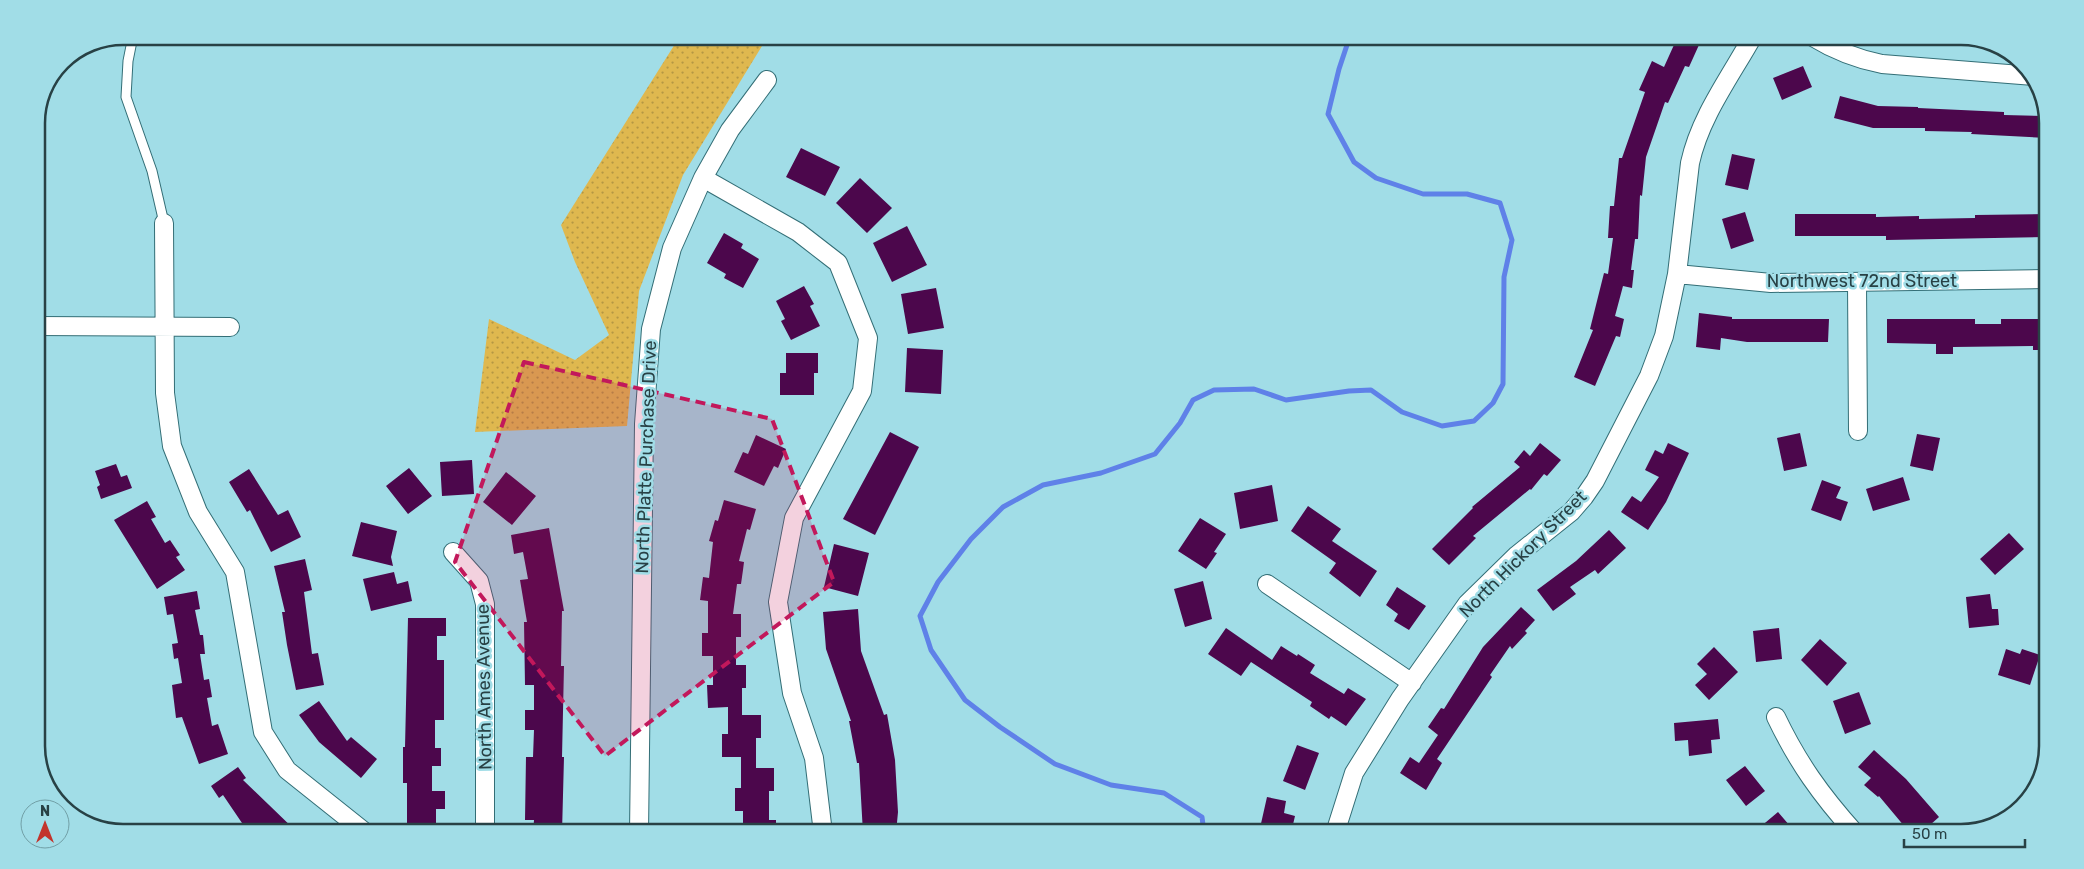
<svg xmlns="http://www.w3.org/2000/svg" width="2084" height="869" viewBox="0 0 2084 869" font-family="Rubik,sans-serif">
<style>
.grass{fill:url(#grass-dots)}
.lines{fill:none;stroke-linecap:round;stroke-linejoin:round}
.stream{stroke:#5f81e8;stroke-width:5}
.building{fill:#4c074c}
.lane-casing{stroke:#336e76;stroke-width:11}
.street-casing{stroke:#336e76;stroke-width:20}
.lane{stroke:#fff;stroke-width:9}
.street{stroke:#fff;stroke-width:18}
.marked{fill:#c2185b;fill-opacity:0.2;stroke:#c2185b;stroke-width:4;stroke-dasharray:10 6;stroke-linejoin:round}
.labels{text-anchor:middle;stroke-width:5;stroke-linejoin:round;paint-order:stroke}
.street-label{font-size:18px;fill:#284145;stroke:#a1dde7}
.rim{fill:none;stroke:#284145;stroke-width:2.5}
</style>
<defs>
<pattern id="grass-dots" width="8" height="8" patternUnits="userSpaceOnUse" patternTransform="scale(1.25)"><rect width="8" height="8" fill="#dfb84f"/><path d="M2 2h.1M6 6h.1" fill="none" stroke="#b59743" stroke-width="1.8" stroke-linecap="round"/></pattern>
</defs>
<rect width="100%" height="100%" fill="#a1dde7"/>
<!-- grass -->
<path class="grass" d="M680 36H764L762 46 683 175 639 291 627 426 475 432 489 319 575 360 609 335 575 262 561 225Z"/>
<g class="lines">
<!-- stream -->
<path class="stream" d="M1204 833 1202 817 1164 793 1111 785 1055 764 1000 727 965 700 931 650 920 616 938 582 971 539 1003 507 1043 485 1101 473 1155 454 1180 423 1193 400 1214 390 1254 389 1286 400 1349 391 1371 390 1402 412 1442 426 1474 421 1493 403 1503 384 1504 277 1512 240 1500 203 1467 194H1423L1376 178 1354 162 1328 114 1339 69 1350 36"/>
</g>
<!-- building -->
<path class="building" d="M1678 36H1703L1689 67 1685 66 1668 103 1665 102 1646 157 1642 196 1640 195 1638 239H1635L1631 270H1634L1632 288 1623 286 1615 316 1624 319 1620 337 1616 336 1595 386 1574 377 1593 330 1590 329 1604 273 1608 274 1613 238H1608L1610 206H1614L1619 158H1622L1645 92 1639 90 1652 61 1664 67Z
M1803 66 1812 87 1782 100 1773 78Z
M1840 96 1878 106 1918 107V108L2004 112V115L2047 116V138L1971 134 1972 132 1925 131V128H1873L1834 118Z
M801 148 840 167 825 196 786 177Z
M1732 154 1755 159 1748 190 1725 185Z
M860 178 892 208 867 233 836 203Z
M1745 212 1754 241 1731 249 1722 219Z
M1795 214H1876V217L1919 216V219L1975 218V215L2047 214 2046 237 1886 240V236H1795Z
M907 226 927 265 892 282 873 243Z
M724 233 743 244 741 248 759 259 743 288 724 278 726 274 707 263Z
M804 286 814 304 810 306 820 326 791 340 781 321 785 319 776 301Z
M936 288 944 328 908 334 901 294Z
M1699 313 1732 317V319H1829L1828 342H1747L1721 338 1720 350 1696 347Z
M1887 319H1975V324H2001V319H2046L2045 350H2033V346L1953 347V354H1936V344L1887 343Z
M907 348 943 350 941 394 905 392Z
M786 353H818V373H814V395H780V373H786Z
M890 432 919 447 875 535 843 519Z
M1800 433 1807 466 1784 471 1777 438Z
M1917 434 1940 438 1933 471 1910 466Z
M756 435 786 449 778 468 774 466 764 486 734 472 743 452 748 454Z
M1540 443 1561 460 1547 476 1544 474 1531 490 1530 489 1473 536 1476 538 1449 565 1432 549 1473 508 1472 507 1520 467 1514 462 1524 450 1530 456Z
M1668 443 1689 453 1666 502 1648 530 1621 512 1632 496 1641 502 1659 477 1645 470 1655 450 1663 454Z
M472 460 474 494 442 496 440 462Z
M116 464 121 477 127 475 132 488 101 499 97 487 100 485 95 471Z
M409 468 432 496 408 514 386 486Z
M249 469 278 515 288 510 301 537 271 552 250 510 247 512 229 482Z
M506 472 536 496 512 525 483 502Z
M1903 477 1910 500 1873 511 1866 489Z
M1822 480 1841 487 1836 498 1848 502 1841 521 1811 510Z
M1272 485 1278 521 1240 529 1234 493Z
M724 500 756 509 750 530 747 529 739 561 744 562 743 570 741 584H737L733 614H741V637H736V665H746V688H742V715H761V738H756V768H774V791H769V820H776V833H743V811H735V788H741V757H722V734H728V707L708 708 707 685H713V656H702V633H708V601L700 600 703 577 709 578 713 542 709 541 715 520 718 521Z
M147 501 156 517 151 519 165 543 170 540 180 555 176 557 185 570 157 589 114 520Z
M1308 506 1341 529 1332 541 1377 571 1360 597 1329 573 1336 563 1291 531Z
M1200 518 1226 534 1214 552 1217 553 1206 569 1178 551Z
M361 522 397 531 391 557 393 566 352 556Z
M549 528 564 611H562L561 666H564L562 757H564L562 833H533L534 820H525L526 757H533L534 730H525V710H534V685H525L524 622H527L520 580 528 579 523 552 514 554 511 535Z
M1609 530 1626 548 1598 574 1595 570 1570 587 1576 594 1553 611 1537 590 1576 561Z
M2009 533 2024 549 1995 575 1980 559Z
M834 544 869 553 858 596 824 587Z
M305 559 312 590 304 592 312 654 318 653 324 685 296 690 287 645 282 612H285L274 566Z
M394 572 397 584 408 581 412 601 371 611 363 579Z
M1203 581 1212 619 1185 627 1174 589Z
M1397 587 1426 606 1409 630 1394 621 1398 614 1386 605Z
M197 591 200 609 195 610 200 635H203L205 654H200L204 680 209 679 212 697 207 698 212 726 218 724 228 754 199 764 182 717 176 718 172 685 182 683 178 658 174 659 172 644 178 643 173 614 167 615 164 597Z
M1990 594 1992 609H1998L1999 625 1969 628 1966 597Z
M1521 607 1535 620 1525 631 1527 633 1512 649 1510 646 1490 675 1492 677 1437 759 1442 763 1426 790 1400 773 1410 757 1419 763 1438 735 1428 727 1441 708 1444 709 1483 647Z
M858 609 861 651 884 715 887 714 895 760 898 812 896 833H863L859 763H857L849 721H851L826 649 823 612Z
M408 618H446V636H437V660H444V720H435V748H441V766H432V791H445V809H436V826H407V783H403V747H405Z
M1226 628 1272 660 1281 646 1297 656 1298 654 1315 665 1310 673 1344 694 1348 688 1366 699 1346 726 1331 716 1329 719 1310 706 1312 702 1251 662 1241 676 1208 654Z
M1779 628 1782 659 1756 662 1753 631Z
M1820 639 1847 663 1827 686 1801 660Z
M1714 647 1738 672 1709 700 1695 685 1707 674 1697 664Z
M2006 649 2020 654 2022 649 2040 655 2030 685 1998 675Z
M1859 692 1871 724 1845 734 1833 701Z
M319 701 347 741 351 737 377 759 361 778 319 742 299 715Z
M1718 719 1720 739 1711 740 1712 753 1689 756 1688 740 1675 741 1674 723Z
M1297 745 1319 753 1305 790 1283 781Z
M1874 750 1906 779 1939 817 1921 833H1910L1879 796 1878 797 1864 785 1871 778 1858 767Z
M1745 766 1765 791 1746 806 1726 780Z
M238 767 246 778 243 780 298 833H253L242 823 223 795 219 798 211 786Z
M1267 797 1286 801 1284 813 1295 816 1291 833H1281L1260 828Z
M1778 812 1796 833H1753Z"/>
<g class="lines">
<!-- lane casing -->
<g class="lane-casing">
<path id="lane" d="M133 36 128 61 126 97 152 171 164 223"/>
</g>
<!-- street casing -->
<g class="street-casing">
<path id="street" d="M1811 36C1834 50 1856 59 1882 64L2034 76
M703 178 798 232 838 263 868 338 862 391 794 518 778 602 792 693 814 758 823 833
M164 223 165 393 172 446 198 512 235 572 263 732 287 770 366 833
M1677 274 1771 283 2046 279
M1857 283 1858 431
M36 326 230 327
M453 552 479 581 485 604V833
M1267 584 1412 683
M1776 717C1798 763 1821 795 1855 833
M639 833 644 424 651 329 672 248 703 178 730 130 767 80
M1335 833 1354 773 1400 699 1467 604 1517 555 1571 512 1584 497 1595 481 1649 376 1664 336 1677 274 1690 163C1700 117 1730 77 1753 36"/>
</g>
<!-- lane -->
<use href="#lane" class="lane"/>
<!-- street -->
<use href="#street" class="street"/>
</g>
<!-- marked area -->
<path class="marked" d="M524 362 772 419 834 582 605 756 455 562Z"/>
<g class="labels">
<!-- street labels -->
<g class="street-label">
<text x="1862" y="287">Northwest 72nd Street</text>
<text transform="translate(646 457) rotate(-88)" y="6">North Platte Purchase Drive</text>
<text transform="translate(1523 554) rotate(-45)" y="6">North Hickory Street</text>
<text transform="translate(484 687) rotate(-91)" y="6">North Ames Avenue</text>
</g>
</g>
<!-- crop -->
<path d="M0 0H2084V869H0ZM123 45H1961A78 78 0 0 1 2039 123V746A78 78 0 0 1 1961 824H123A78 78 0 0 1 45 746V123A78 78 0 0 1 123 45Z" fill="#a1dde7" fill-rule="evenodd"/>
<path class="rim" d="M123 45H1961A78 78 0 0 1 2039 123V746A78 78 0 0 1 1961 824H123A78 78 0 0 1 45 746V123A78 78 0 0 1 123 45Z"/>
<!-- north arrow -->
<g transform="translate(45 824)"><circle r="24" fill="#a1dde7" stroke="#719fa6"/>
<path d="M0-4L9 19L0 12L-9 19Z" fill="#c2342c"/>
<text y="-8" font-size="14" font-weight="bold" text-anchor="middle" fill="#284145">N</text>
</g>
<!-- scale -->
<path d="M1904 839v8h121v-8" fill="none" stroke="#284145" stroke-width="2.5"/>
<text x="1912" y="839" font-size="15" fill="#284145" stroke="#a1dde7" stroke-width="4" paint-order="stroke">50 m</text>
</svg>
